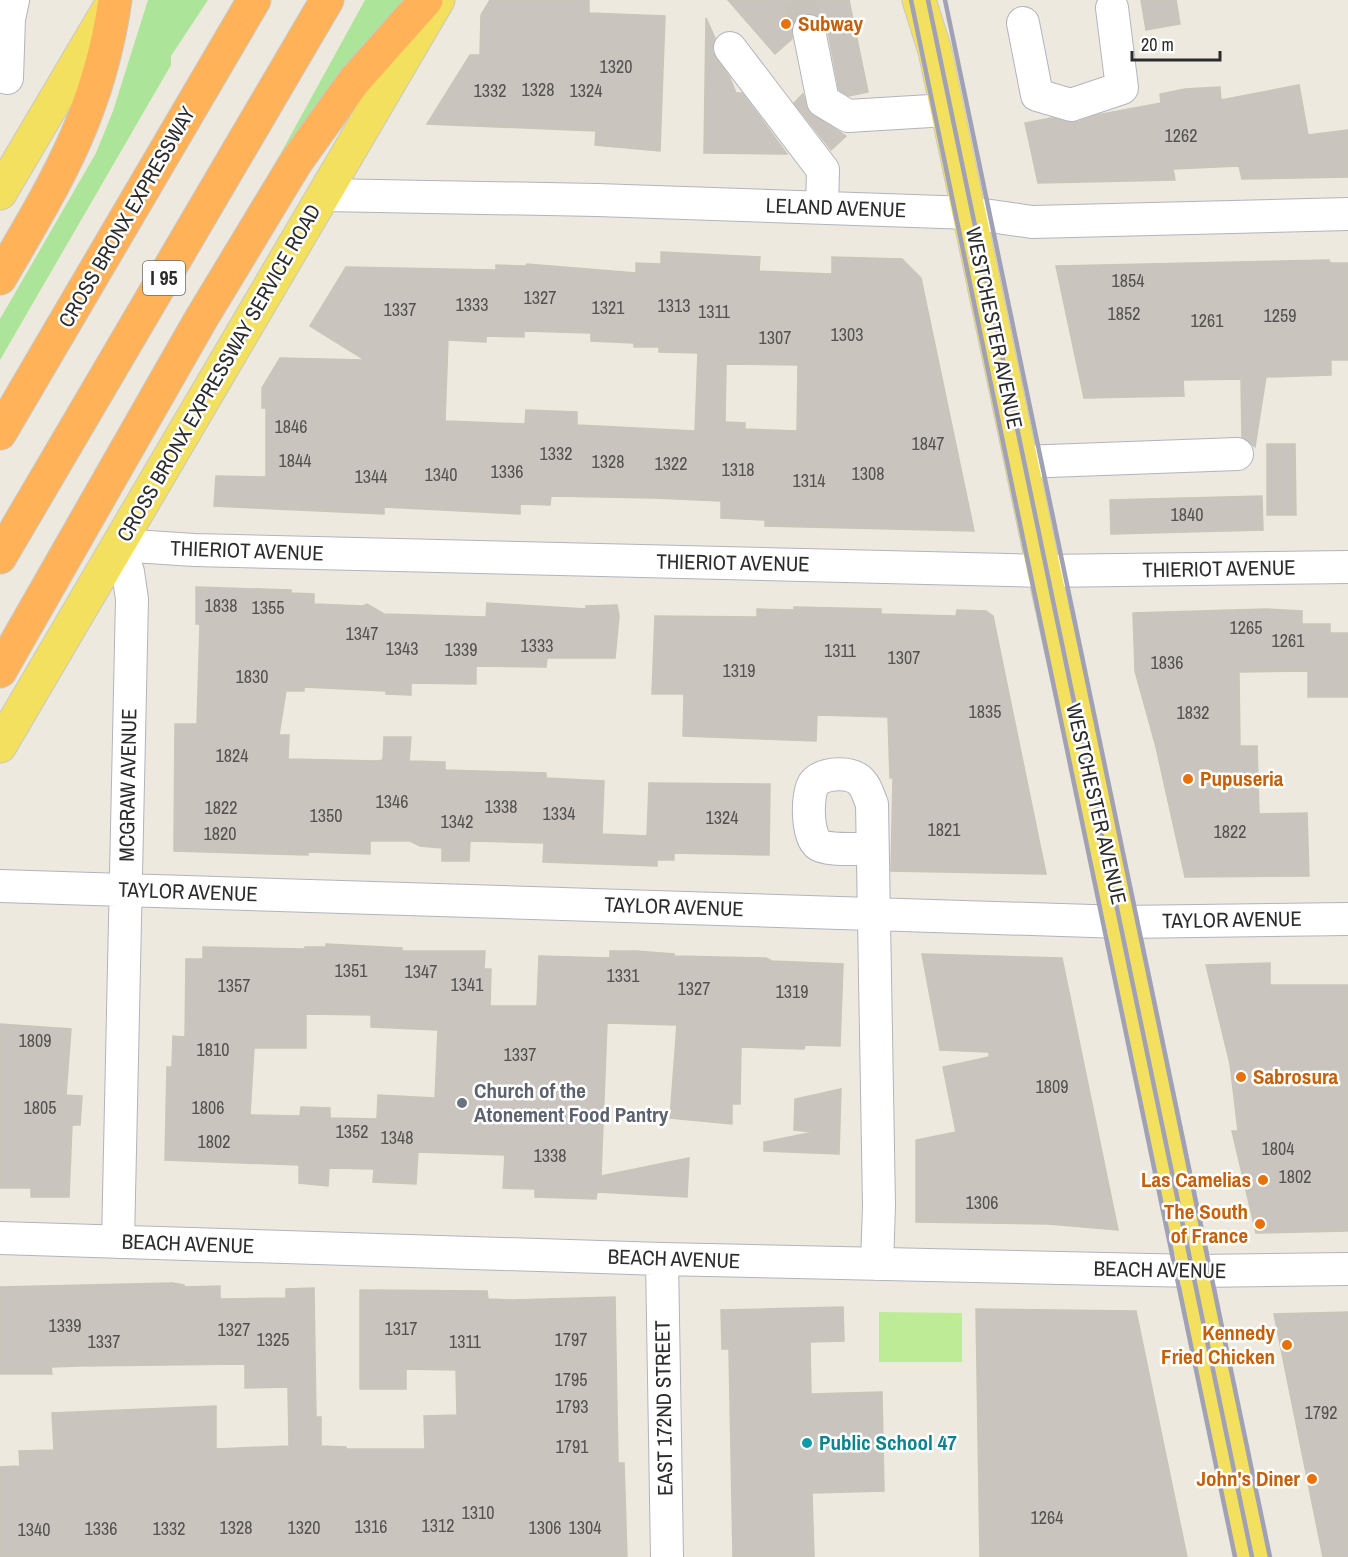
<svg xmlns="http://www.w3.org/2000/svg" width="1348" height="1557" viewBox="0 0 1348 1557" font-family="'Archivo Narrow',sans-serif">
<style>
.green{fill:#ace59a}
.pitch{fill:#beec96}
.building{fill:#c9c5be;stroke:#c9c5b8;stroke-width:1.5;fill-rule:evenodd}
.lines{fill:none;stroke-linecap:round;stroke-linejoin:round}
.minor-tunnel{stroke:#c7c3ba;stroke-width:32;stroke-dasharray:32 16;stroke-linecap:butt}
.minor-casing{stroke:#b2b3c0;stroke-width:34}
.major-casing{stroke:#c8c8c8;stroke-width:35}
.highway-casing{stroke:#c8c8c8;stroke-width:35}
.minor{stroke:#fff;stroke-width:32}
.major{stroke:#f3e05e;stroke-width:33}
.highway{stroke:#ffb258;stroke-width:33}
.rail{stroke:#a1a1b6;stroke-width:4.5}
.food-dot{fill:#e8710a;stroke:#fff;stroke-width:2}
.worship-dot{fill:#6b7280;stroke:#fff;stroke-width:2}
.culture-dot{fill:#0f9aa8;stroke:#fff;stroke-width:2}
.labels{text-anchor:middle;stroke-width:5;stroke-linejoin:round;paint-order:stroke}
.number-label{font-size:18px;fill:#535250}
.shield{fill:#fff;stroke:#6b6b6b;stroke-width:1.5}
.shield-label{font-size:20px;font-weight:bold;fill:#2c2c2c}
.food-label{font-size:21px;font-weight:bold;fill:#c56008;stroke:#fff;text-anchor:end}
.street-label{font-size:21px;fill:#2c2c2c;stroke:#fff}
.worship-label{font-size:21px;font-weight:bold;fill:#5b616d;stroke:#fff;text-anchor:start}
.culture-label{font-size:21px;font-weight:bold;fill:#0d838f;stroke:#fff;text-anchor:start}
</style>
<rect width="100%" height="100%" fill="#eee9de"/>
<!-- green -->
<path class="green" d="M148 0H208L171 56V65L0 360V319L96 153 113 111Z
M365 0H404L327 92 266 180Z"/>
<!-- pitch -->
<path class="pitch" d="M879 1312 962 1313V1362H879Z"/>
<!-- building -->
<path class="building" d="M490 0H589V13L665 16 660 151 595 145 596 131 427 124 470 55H480L481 15Z
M728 0H849L868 92 849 96 839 90 827 27 823 20 815 14 806 13 797 18 792 26V39L775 54Z
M1141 0H1176L1180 24 1146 30Z
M706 18 715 38 712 51 730 78 736 93H742L787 154 704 153Z
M1299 85 1308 135 1348 130V177L1242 179 1239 166 1173 169 1175 180 1038 183 1025 123 1051 118 1077 122 1097 115 1161 103 1160 94 1185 89 1220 87 1221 100Z
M803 94 809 112 846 136 831 150 794 103Z
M661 252 760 257 759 271 805 273 832 274V257L902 259 921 278 974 531 765 526V520L721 518V501L654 498 551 496 550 505 520 504V514L384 507V514L214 506 216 476 266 477V408H262V388L280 358 365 360 310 326 346 267 496 270V265L526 266 527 264 636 273V263L661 264ZM524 331 591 333V341L634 343V347H659V352L698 353 695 431 577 425V412L526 410 525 424 445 421 448 340 486 342V336L524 337ZM726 364 798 365 797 431 745 429V423L725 422Z
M1329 260 1330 263H1348V360H1331V375L1266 377 1255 447 1242 437 1241 379 1183 380 1184 396 1084 398 1056 266Z
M1267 444H1295L1296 515H1267Z
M1262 496 1263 530 1111 534 1110 500Z
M196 587 291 590V593L314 594V604L363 606 367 604 384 614 486 617 487 603 586 609V606L617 605 619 616 615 658H547L546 667 476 666V684L411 683V695L386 694V691L304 687V691H286L279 735H289L288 759 377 761 383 760 384 737H411L409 761 445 762V770L546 773V778L604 781 602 834 647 836 649 783 770 784 769 855 674 853V860H657V866L543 862 544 843 470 841 469 861H442V848L420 846 410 841H370V854L308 852V855L174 851 175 724H197L200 624H196Z
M794 607 881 609V614L956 616 957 610 986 611 993 616 1046 874 891 871 893 778H890L888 717 817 715 816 741 683 736 684 694H652L655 616 757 617V609L794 610Z
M1267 609 1302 611V624H1330V633H1348V697H1308V671L1239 672 1240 746H1257L1259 814 1307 813 1309 876 1185 877 1156 747 1135 671 1133 613Z
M326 944 402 948V951H485L484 969H491L490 1006H537L539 956 610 958V951H636L674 954V956L766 958 772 961 843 964 840 1046 805 1045 804 1049 741 1047 740 1104H732V1124L670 1118 677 1025 607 1023 601 1176 689 1158 687 1197 597 1192 596 1199 535 1197V1189L503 1188 505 1155 418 1152 416 1184 373 1182 374 1169 329 1168 328 1186 299 1183V1165L165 1160 167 1067H172L173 1036 185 1037 186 959H203V947L305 949V947H326ZM306 1014 371 1015V1027L438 1030 435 1098 378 1095 377 1119 330 1118V1108L301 1107 300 1116 250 1115 254 1048H306Z
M922 954 1062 958 1118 1230 1048 1224 916 1222V1140L956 1132 943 1067 989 1057V1052L940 1050Z
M1270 963V985H1348V1231L1256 1233 1232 1131H1238L1230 1064 1206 965Z
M0 1024 71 1029 66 1095 82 1096 80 1125H72L69 1197H31V1188H0Z
M841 1089 839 1154 764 1151V1142L814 1132 794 1130 795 1099Z
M172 1283 184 1285V1287L220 1286V1299L286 1298V1289L314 1288 316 1417H321V1446L346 1447V1449H425L424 1416 457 1415 456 1370 406 1369V1389H360V1290L487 1291 488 1299 512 1300 615 1297 618 1463H624L627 1557H0V1467L20 1466 19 1451 54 1450 52 1413 216 1406V1449L289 1446 288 1387 245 1388V1364L79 1366 51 1367 52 1374H0V1287Z
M843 1307 844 1341 810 1342 811 1394 882 1392 884 1491 812 1493 814 1557H733L729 1349H722L721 1310Z
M976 1309 1136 1311 1187 1557H980Z
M1348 1312V1557H1323L1274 1314Z"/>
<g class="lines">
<!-- minor-tunnel -->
<path class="minor-tunnel" d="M798 0 809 31"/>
<!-- minor casing -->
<g class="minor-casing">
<path id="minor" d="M1023 23 1037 95 1071 105 1122 88 1112 8
M809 31 823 101 848 116 947 110
M730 48 823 170 822 208
M7 78 9 19 13 0
M324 195 597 200 913 211 970 213 1032 222 1348 214
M1022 462 1237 454
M872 849C857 848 835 851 821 846 806 841 806 791 815 782 826 772 853 771 862 783 867 788 869 798 872 804L879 1206 877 1264
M0 886 1122 922 1348 919
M0 1238 662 1259 1195 1271 1348 1269
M118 1242 132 599 128 572 118 545 194 550 1044 571 1348 567
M662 1259 667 1557"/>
</g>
<!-- major casing -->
<g class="major-casing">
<path id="major" d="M919 0 935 51 1044 571 1122 922 1195 1271 1251 1557
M0 193 114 0
M0 746 438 0"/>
</g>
<!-- highway casing -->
<g class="highway-casing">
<path id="highway" d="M0 278C56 182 99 113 115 0
M0 433 254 0
M0 557 327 0
M0 671 201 319 296 162 354 81 426 0"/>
</g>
<!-- minor -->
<use href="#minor" class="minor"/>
<!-- major -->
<use href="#major" class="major"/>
<!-- highway -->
<use href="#highway" class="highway"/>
<!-- rail -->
<path class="rail" d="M911 0 1235 1557
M928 0 1252 1557
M945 0 1270 1557"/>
</g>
<!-- markers -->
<g class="food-dot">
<circle cx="786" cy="24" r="6"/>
<circle cx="1188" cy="779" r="6"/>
<circle cx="1241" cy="1077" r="6"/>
<circle cx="1263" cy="1180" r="6"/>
<circle cx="1260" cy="1224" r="6"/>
<circle cx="1287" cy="1345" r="6"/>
<circle cx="1312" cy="1479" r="6"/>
</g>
<circle class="worship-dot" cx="462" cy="1103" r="6"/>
<circle class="culture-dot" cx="807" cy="1443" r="6"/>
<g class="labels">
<!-- number labels -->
<g class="number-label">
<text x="616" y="73">1320</text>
<text x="538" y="96">1328</text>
<text x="490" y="97">1332</text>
<text x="586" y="97">1324</text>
<text x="1181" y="142">1262</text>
<text x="1128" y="287">1854</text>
<text x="540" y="304">1327</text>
<text x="472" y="311">1333</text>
<text x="674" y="312">1313</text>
<text x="608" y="314">1321</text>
<text x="400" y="316">1337</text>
<text x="714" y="318">1311</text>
<text x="1124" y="320">1852</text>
<text x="1280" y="322">1259</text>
<text x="1207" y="327">1261</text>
<text x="847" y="341">1303</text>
<text x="775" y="344">1307</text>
<text x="291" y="433">1846</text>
<text x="928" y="450">1847</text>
<text x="556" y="460">1332</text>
<text x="295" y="467">1844</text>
<text x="608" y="468">1328</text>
<text x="671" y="470">1322</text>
<text x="738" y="476">1318</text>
<text x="507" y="478">1336</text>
<text x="868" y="480">1308</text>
<text x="441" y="481">1340</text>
<text x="371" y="483">1344</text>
<text x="809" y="487">1314</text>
<text x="1187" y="521">1840</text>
<text x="221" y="612">1838</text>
<text x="268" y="614">1355</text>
<text x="1246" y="634">1265</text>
<text x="362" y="640">1347</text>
<text x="1288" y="647">1261</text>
<text x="537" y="652">1333</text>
<text x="402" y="655">1343</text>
<text x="461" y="656">1339</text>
<text x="840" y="657">1311</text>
<text x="904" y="664">1307</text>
<text x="1167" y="669">1836</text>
<text x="739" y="677">1319</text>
<text x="252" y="683">1830</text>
<text x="985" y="718">1835</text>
<text x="1193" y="719">1832</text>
<text x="232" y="762">1824</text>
<text x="392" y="808">1346</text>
<text x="501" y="813">1338</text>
<text x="221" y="814">1822</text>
<text x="559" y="820">1334</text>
<text x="326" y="822">1350</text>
<text x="722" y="824">1324</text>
<text x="457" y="828">1342</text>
<text x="944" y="836">1821</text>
<text x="1230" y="838">1822</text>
<text x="220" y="840">1820</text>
<text x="351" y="977">1351</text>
<text x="421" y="978">1347</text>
<text x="623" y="982">1331</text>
<text x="467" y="991">1341</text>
<text x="234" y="992">1357</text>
<text x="694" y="995">1327</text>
<text x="792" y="998">1319</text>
<text x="35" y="1047">1809</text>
<text x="213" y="1056">1810</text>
<text x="520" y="1061">1337</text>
<text x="1052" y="1093">1809</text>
<text x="40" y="1114">1805</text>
<text x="208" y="1114">1806</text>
<text x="352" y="1138">1352</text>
<text x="397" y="1144">1348</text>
<text x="214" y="1148">1802</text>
<text x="1278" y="1155">1804</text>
<text x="550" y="1162">1338</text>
<text x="1295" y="1183">1802</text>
<text x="982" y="1209">1306</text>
<text x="65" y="1332">1339</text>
<text x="401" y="1335">1317</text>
<text x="234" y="1336">1327</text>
<text x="273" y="1346">1325</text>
<text x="571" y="1346">1797</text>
<text x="104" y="1348">1337</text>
<text x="465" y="1348">1311</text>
<text x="571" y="1386">1795</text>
<text x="572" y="1413">1793</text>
<text x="1321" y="1419">1792</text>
<text x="572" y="1453">1791</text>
<text x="478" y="1519">1310</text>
<text x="1047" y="1524">1264</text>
<text x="438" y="1532">1312</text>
<text x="371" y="1533">1316</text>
<text x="236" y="1534">1328</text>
<text x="304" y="1534">1320</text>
<text x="545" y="1534">1306</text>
<text x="585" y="1534">1304</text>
<text x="101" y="1535">1336</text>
<text x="169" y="1535">1332</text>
<text x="34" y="1536">1340</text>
</g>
<!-- shield labels -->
<rect class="shield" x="143" y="261" width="42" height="34" rx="4.5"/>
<g class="shield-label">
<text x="164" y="285">I 95</text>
</g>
<!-- food labels -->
<g class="food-label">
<text x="798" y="31" text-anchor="start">Subway</text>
<text x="1200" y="786" text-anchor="start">Pupuseria</text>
<text x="1253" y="1084" text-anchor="start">Sabrosura</text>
<text x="1251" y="1187">Las Camelias</text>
<text x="1248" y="1219">The South<tspan x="1248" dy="24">of France</tspan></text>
<text x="1275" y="1340">Kennedy<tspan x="1275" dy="24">Fried Chicken</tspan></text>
<text x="1300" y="1486">John's Diner</text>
</g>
<!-- street labels -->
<g class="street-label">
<text transform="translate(836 208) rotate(2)" y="7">LELAND AVENUE</text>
<text transform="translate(127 217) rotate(-60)" y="7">CROSS BRONX EXPRESSWAY</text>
<text transform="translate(994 328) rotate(78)" y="7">WESTCHESTER AVENUE</text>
<text transform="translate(219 373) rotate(-60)" y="7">CROSS BRONX EXPRESSWAY SERVICE ROAD</text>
<text transform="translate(247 551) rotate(2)" y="7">THIERIOT AVENUE</text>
<text transform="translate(733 563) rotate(1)" y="7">THIERIOT AVENUE</text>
<text transform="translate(1219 569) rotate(-1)" y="7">THIERIOT AVENUE</text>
<text transform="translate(128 785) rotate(-89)" y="7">MCGRAW AVENUE</text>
<text transform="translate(1096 804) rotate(77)" y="7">WESTCHESTER AVENUE</text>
<text transform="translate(188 892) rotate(2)" y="7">TAYLOR AVENUE</text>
<text transform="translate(674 907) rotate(2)" y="7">TAYLOR AVENUE</text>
<text transform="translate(1232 920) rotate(-1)" y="7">TAYLOR AVENUE</text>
<text transform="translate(188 1244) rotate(2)" y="7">BEACH AVENUE</text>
<text transform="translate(674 1259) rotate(2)" y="7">BEACH AVENUE</text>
<text transform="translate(1160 1270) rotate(1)" y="7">BEACH AVENUE</text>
<text transform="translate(664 1408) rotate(-91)" y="7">EAST 172ND STREET</text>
</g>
<!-- worship labels -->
<g class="worship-label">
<text x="474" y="1098">Church of the<tspan x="474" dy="24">Atonement Food Pantry</tspan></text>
</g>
<!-- culture labels -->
<g class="culture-label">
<text x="819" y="1450">Public School 47</text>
</g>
</g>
<!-- scale -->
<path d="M1132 51v9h88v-9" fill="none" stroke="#2c2c2c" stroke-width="3"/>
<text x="1141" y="51" font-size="18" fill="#2c2c2c" stroke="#ffffff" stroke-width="4.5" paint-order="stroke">20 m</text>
</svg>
